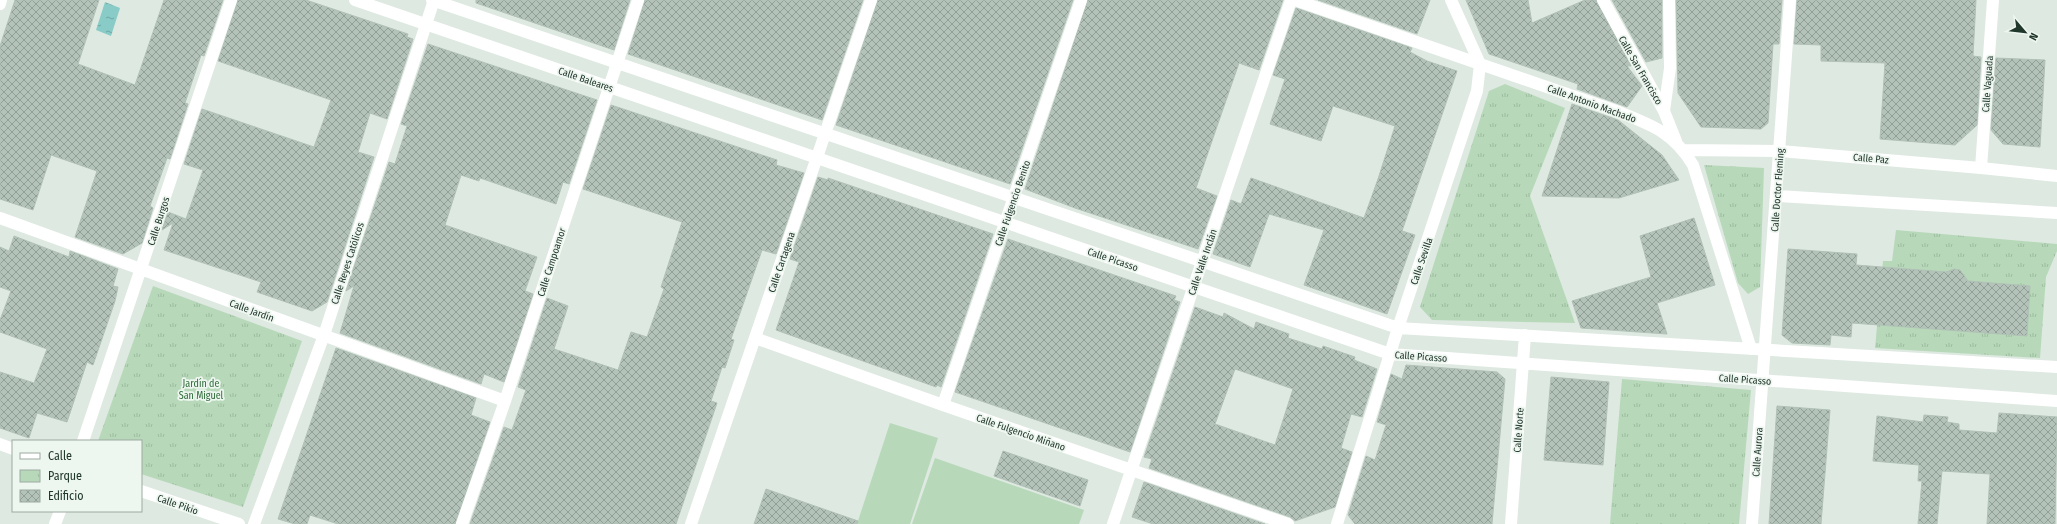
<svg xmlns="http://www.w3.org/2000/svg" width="2057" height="524" viewBox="0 0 2057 524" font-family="'Fira Sans Condensed',sans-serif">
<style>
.park{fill:url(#park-tufts)}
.pitch{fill:#b7d9b9}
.water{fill:url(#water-ripples)}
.building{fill:url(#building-cross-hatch);stroke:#b1c1b7;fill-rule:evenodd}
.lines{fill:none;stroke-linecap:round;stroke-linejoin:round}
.street{stroke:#fff;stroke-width:12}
.labels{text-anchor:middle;stroke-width:3.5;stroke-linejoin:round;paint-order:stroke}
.street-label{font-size:10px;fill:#20372c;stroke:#eef6f0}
.park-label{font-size:10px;fill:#2d6b38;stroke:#eef6f0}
</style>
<defs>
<pattern id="park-tufts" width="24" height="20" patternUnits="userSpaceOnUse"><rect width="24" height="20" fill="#b7d9b9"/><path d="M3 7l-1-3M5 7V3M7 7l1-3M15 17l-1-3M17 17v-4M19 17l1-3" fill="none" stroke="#9dbb9f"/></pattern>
<pattern id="water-ripples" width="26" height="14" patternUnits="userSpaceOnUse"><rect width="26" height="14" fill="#88cbc7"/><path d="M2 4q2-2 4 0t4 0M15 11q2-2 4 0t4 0" fill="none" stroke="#6fa6a2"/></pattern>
<pattern id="building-cross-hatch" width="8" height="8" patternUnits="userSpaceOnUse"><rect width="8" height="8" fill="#b3c3ba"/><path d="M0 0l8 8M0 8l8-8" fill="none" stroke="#919f97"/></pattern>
</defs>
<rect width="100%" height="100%" fill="#dee9e1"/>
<!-- park -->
<path class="park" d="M1505 84 1565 108 1530 196 1575 323 1432 320 1420 307 1489 91Z
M1704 165 1764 168 1760 287 1748 294 1738 283Z
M1896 230 2057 244V251L2046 277 2040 358 1875 348 1883 261H1892Z
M153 286 302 341 243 507 141 474V441H98Z
M1622 379 1751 390 1739 524H1610Z"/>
<!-- pitch -->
<path class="pitch" d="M890 423 938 438 910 524H857Z
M935 458 1084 510 1079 524H912Z"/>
<!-- water -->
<path class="water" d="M105 2 120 8 111 36 96 30Z"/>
<!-- building -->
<path class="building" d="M15 0H99L78 64 135 85 164 0H223L204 56 201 55 185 103 188 104 170 159 167 158 150 206 153 208 142 243 123 254 75 237 97 171 51 155 33 210 0 199V46Z
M238 0H306L408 34 407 37 413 39 387 119 370 113 358 152 374 157 327 302 312 311 257 292 261 282 164 250 173 223 162 230 168 212 186 219 203 170 184 164 202 109 314 147 331 100 218 61Z
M476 0H630L614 50 476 3Z
M645 0H863L822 120 628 54Z
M878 0H1073L1010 184 836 125Z
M1088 0H1283L1259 70 1239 63 1213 138 1196 188 1217 196 1198 249 1075 208 1025 189Z
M1318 0H1430L1417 34Z
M1466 0H1528L1532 23 1585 0H1596L1631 66H1627L1642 86 1627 107 1577 89 1578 84 1489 54Z
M1612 0H1662V58L1646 62Z
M1676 0H1782L1779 44H1773L1768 123 1761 129 1701 127 1678 93Z
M1797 0H1976L1973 56 1981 57 1977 125 1955 145 1880 139 1885 63 1821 61V45L1794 44Z
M1296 8 1412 48 1410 52 1427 61 1457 71 1402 231 1415 235 1387 314 1304 285 1324 230 1269 214 1250 267 1213 254 1231 200 1241 204 1251 178 1364 218 1378 179 1395 126 1333 106 1321 141 1270 124 1285 79 1273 75Z
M428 44 597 100 569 184 563 182 556 204 480 178 479 181 461 175 445 225 537 257 525 291 533 294 504 382 484 374 481 384 340 333 354 286 346 291 389 162 395 164 407 126 401 124Z
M1996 58 2045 60 2040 147 2003 144 1991 130Z
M1572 104 1618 120 1662 155 1679 180 1619 198 1542 196Z
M611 105 777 160 776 165 804 173 776 254 762 250 731 339 734 340 725 368 722 367 711 401 717 403 676 524H470L504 427 512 430 526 390 518 387 547 298 568 306 554 349 618 370 631 332 647 337 664 289 661 287 682 222 583 189Z
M818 177 828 180V178L993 234 941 387 937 385 936 387 776 330 799 262 790 259Z
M1694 218 1715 285 1657 303 1667 334 1581 328 1572 301 1651 277 1640 236Z
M14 236 69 257 70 251 118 269 113 286 118 287 115 301 93 365 87 362 67 422 37 413 29 438 0 428V372L34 383 47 349 0 332V320L11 291 0 287V247L9 251Z
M1008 239 1176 296 1174 300 1180 302 1130 452 955 392Z
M1788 249 1857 254 1856 265 1946 272 1954 269 1960 270 1968 281 2030 286 2027 336 1852 323 1851 337 1831 335 1830 345 1792 343 1782 335Z
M1195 307 1223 317 1224 313 1254 329 1256 322 1289 334 1288 338 1322 349 1323 346 1355 357 1354 360 1377 369 1362 417 1351 414 1341 448 1352 452 1335 507 1295 521 1290 517 1149 468 1152 459 1144 457ZM1235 369 1293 389 1275 445 1215 424Z
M336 348 476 398 471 415 490 422 455 524H338L310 515 307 524H295L278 519Z
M1406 365 1497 372 1505 379 1492 524H1355L1348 515 1366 456 1375 460 1386 425 1377 422 1391 374 1402 379Z
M1551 377 1609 382 1603 465 1544 460Z
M1777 406 1830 410 1821 524H1769Z
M1999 413 2057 417 2055 524H1987L1990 474 1942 471 1937 524H1918L1922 481H1918L1919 465 1873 461 1877 416 1923 422 1924 415 1948 417 1947 422 1959 424V430L1997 433Z
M1003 451 1088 480 1080 506 994 476Z
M1144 482 1265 524H1153L1132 517Z
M766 489 858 521 857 524H754Z"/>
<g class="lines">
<!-- street -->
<path class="street" d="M355 0 1390 354 2057 401
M432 0 1398 328 2057 367
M1295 0 1619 112C1652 125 1674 133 1693 165L1751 349
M1603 0 1664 111 1676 141
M0 4 1 0
M1664 111 1670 68 1669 0
M1684 150 1780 151 1981 168 2057 176
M1981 168 1993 0
M1777 196 2057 213
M0 218 505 401
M755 338 943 405 1288 524
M943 405 1081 0
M83 441 231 0
M0 444 13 449
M141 491 239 524
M55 524 60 511
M254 524 324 335 434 0
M462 524 505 401 638 0
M691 524 871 0
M1113 524 1291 0
M1337 524 1398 328 1477 91 1480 64 1451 0
M1511 524 1525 335
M1752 524 1790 0"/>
</g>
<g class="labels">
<!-- street labels -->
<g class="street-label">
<text transform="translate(1641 70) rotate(60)" y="4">Calle San Francisco</text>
<text transform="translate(586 79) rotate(19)" y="4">Calle Baleares</text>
<text transform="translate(1987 84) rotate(-86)" y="4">Calle Vaguada</text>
<text transform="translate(1592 103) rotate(20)" y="4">Calle Antonio Machado</text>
<text transform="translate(1871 158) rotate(5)" y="4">Calle Paz</text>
<text transform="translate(1777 190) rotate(-86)" y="4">Calle Doctor Fleming</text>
<text transform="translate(1012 203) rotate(-71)" y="4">Calle Fulgencio Benito</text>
<text transform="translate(158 221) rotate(-72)" y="4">Calle Burgos</text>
<text transform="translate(1113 259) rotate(19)" y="4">Calle Picasso</text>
<text transform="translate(1421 261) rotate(-71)" y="4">Calle Sevilla</text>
<text transform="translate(551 262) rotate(-72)" y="4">Calle Campoamor</text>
<text transform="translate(781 262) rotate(-71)" y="4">Calle Cartagena</text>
<text transform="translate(1202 262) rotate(-71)" y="4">Calle Valle Inclán</text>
<text transform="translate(347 263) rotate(-72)" y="4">Calle Reyes Católicos</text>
<text transform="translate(252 310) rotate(20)" y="4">Calle Jardín</text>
<text transform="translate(1421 356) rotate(4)" y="4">Calle Picasso</text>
<text transform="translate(1745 379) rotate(4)" y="4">Calle Picasso</text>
<text transform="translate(1518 430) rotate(-86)" y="4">Calle Norte</text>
<text transform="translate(1021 432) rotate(19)" y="4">Calle Fulgencio Miñano</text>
<text transform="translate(1757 452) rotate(-86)" y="4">Calle Aurora</text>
<text transform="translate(178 504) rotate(19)" y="4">Calle Pikio</text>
</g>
<!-- park labels -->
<g class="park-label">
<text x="201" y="387">Jardín de<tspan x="201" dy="12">San Miguel</tspan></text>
</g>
</g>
<!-- legend -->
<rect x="12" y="440" width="130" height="72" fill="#eef6f0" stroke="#9caaa2"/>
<rect x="20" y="453" width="20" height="6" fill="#ffffff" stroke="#9caaa2"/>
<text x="48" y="460" font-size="12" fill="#20372c">Calle</text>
<rect x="20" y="470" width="20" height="12" fill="url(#park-tufts)" stroke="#9caaa2"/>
<text x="48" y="480" font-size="12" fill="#20372c">Parque</text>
<rect x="20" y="490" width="20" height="12" fill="url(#building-cross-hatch)" stroke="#9caaa2"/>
<text x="48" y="500" font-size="12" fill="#20372c">Edificio</text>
<!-- north arrow -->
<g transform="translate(2025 32) rotate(118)" stroke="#eef6f0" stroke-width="3" paint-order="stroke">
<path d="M0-3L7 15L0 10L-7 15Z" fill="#20372c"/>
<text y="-6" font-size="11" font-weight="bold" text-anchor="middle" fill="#20372c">N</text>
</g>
</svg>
